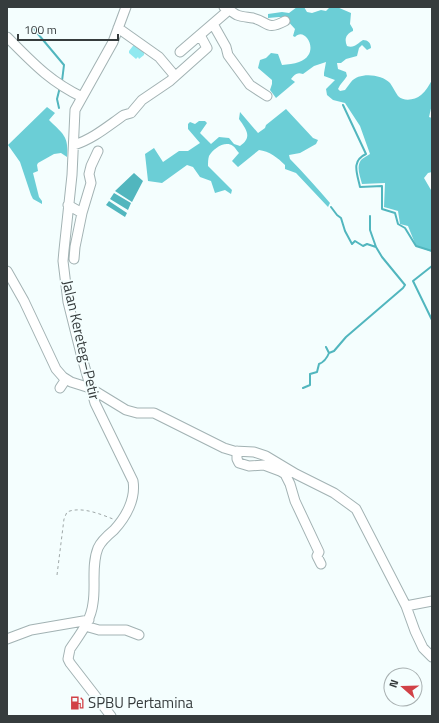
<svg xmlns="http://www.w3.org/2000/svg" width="439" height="723" viewBox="0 0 439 723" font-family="'Titillium Web',sans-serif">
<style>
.green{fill:#90e9f0}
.forest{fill:#6bced6}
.water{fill:#51b6be}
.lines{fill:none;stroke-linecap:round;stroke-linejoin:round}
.stream{stroke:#51b6be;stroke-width:2}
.minor-casing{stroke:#a2b2b3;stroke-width:11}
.path{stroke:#9fa8a8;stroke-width:1;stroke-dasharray:3 3;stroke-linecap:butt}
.minor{stroke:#fff;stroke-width:9}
.labels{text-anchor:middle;stroke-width:4;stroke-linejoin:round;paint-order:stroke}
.street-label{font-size:15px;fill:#363c3d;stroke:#f4fefe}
.poi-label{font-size:15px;fill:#363c3d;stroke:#f4fefe;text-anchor:start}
</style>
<rect width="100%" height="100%" fill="#f4fefe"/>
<!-- green -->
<path class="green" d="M136 42 144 50V55L139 59 138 57 136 59 129 53V51Z"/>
<!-- forest -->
<path class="forest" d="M297 7H304L307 12 312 13 321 10 326 11 330 7H337L351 13 350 24 353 29V31C346 34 344 39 347 46 354 49 358 43 363 40 368 40 371 43 371 48L367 50 362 45 359 48 357 56 346 59 341 63H337L338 69 346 72 347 76C344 81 340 84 338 89L340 91 345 90C347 87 349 85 351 82 359 72 381 74 390 83 393 87 395 92 398 96 404 102 415 100 421 95 426 91 429 85 432 80V104L429 117 432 118V172L428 173 424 178 431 190 432 252 416 246 408 226 400 224 398 211 384 207 385 183 362 184C360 176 356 167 361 160 363 158 367 156 370 154L360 126 345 103 333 100 327 95 326 89 335 80 324 76V73L326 62 314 66 303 74C297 72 295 74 291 79L295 82 276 98 270 90 272 84V80L258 68 260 60 266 58 271 53 278 54 282 65C288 64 294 64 299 62 322 54 305 25 295 37L293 36 295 29 285 18 279 17 268 18V14L282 12 289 13Z
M47 107 55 113 49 120C63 134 69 136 67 157L61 153 54 154 38 163 37 165 38 171 33 173 39 197 42 201V204L33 199 31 195 20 162 8 145Z
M286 109 313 138 318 140 316 144 300 153 289 155 290 159C304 173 317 188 330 203L328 207 296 173 285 169V165C278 158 269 151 259 150L238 167 232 161 239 153C237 151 235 147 233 146 225 140 213 149 209 156 208 159 208 163 208 166L232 190 231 194 225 190 215 193 211 181 200 177 193 167 187 165 162 183 148 181 145 154 154 148 163 162 179 151H188L200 143 188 129V124L190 122 195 124 199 121H205L207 123 200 133 211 144 219 137 229 138 234 144 240 146C253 137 246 129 239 119L240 112 258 133 265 128 266 125Z"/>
<!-- water -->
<path class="water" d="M134 173 143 181 132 202 115 191Z
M114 193 131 203 128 210 110 199Z
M109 201 127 213 125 217 106 205Z"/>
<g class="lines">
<!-- stream -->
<path class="stream" d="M33 28 64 65 62 81
M343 105 366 154C351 161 357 173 360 187L382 186V209L395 213 398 224 405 228 416 246 432 251
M59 108 57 99 60 87
M331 207 337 215 341 218 345 231 352 244 355 241 363 246 367 244 376 247
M432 266 413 281 432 320
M329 353 334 351 346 337 403 288 405 285 382 257 376 247 370 230V216
M303 388 310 385V374L317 372 319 364C324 362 327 358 329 353L326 347"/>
<!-- minor casing -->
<g class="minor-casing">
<path id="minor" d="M224 7C229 9 233 13 237 15 242 17 248 17 253 18 269 22 266 31 285 21
M213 24 226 47 228 55 250 85 267 96
M118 28 159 57 175 76
M7 37C32 62 49 81 82 97
M180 52 230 9
M74 145C93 139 108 126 124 115L131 113 142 100 170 81 207 48 200 35
M68 205 82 213 75 247 74 259
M82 213 91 183 89 174 91 166 98 151
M7 271 24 301 56 369 63 377 71 382 90 388 126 410 137 413H154L224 448 234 451 254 452 266 456 296 474 334 493 356 509 406 606 415 631 423 648 432 657
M60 388 66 379
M237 451V459L239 463 249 466 264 465 280 471 285 474 290 484 295 501 319 552 317 556 321 564
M406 606 432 601
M85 626 99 630H126L139 635
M7 639 31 630 89 620
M111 716 70 663 68 659 70 649C80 634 91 621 93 603 96 586 91 565 98 548 101 541 108 535 114 530 126 517 136 499 133 481L95 403 81 354 68 302 63 261 64 250 72 175 75 110 113 42 126 7"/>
</g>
<!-- path -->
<path class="path" d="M57 575 64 519 67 512C81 506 100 514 113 519"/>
<!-- minor -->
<use href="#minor" class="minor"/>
</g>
<!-- icons -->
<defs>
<g id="fuel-bare" transform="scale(1.08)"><path d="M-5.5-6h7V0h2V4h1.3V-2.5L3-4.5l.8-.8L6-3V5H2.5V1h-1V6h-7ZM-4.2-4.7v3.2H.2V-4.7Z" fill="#d14147" stroke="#f4fefe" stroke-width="2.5" paint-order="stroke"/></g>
</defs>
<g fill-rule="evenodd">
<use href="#fuel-bare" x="77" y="703"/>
</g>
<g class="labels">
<!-- street labels -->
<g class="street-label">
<text transform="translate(81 340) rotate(77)" y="5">Jalan Kereteg–Petir</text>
</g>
<!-- poi labels -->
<g class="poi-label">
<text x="88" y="708">SPBU Pertamina</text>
</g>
</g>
<!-- border -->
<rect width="439" height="723" fill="none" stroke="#363c3d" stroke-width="16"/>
<!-- north arrow -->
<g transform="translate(403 687) rotate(290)"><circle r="19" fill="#f4fefe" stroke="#a8b0b1"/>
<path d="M0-3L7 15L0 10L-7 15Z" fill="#d14147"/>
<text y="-6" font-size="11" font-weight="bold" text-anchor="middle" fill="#363c3d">N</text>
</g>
<!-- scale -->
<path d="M18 34v6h100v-6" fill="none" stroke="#363c3d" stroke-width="2"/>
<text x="24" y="34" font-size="12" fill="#363c3d" stroke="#f4fefe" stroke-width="3" paint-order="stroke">100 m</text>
</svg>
